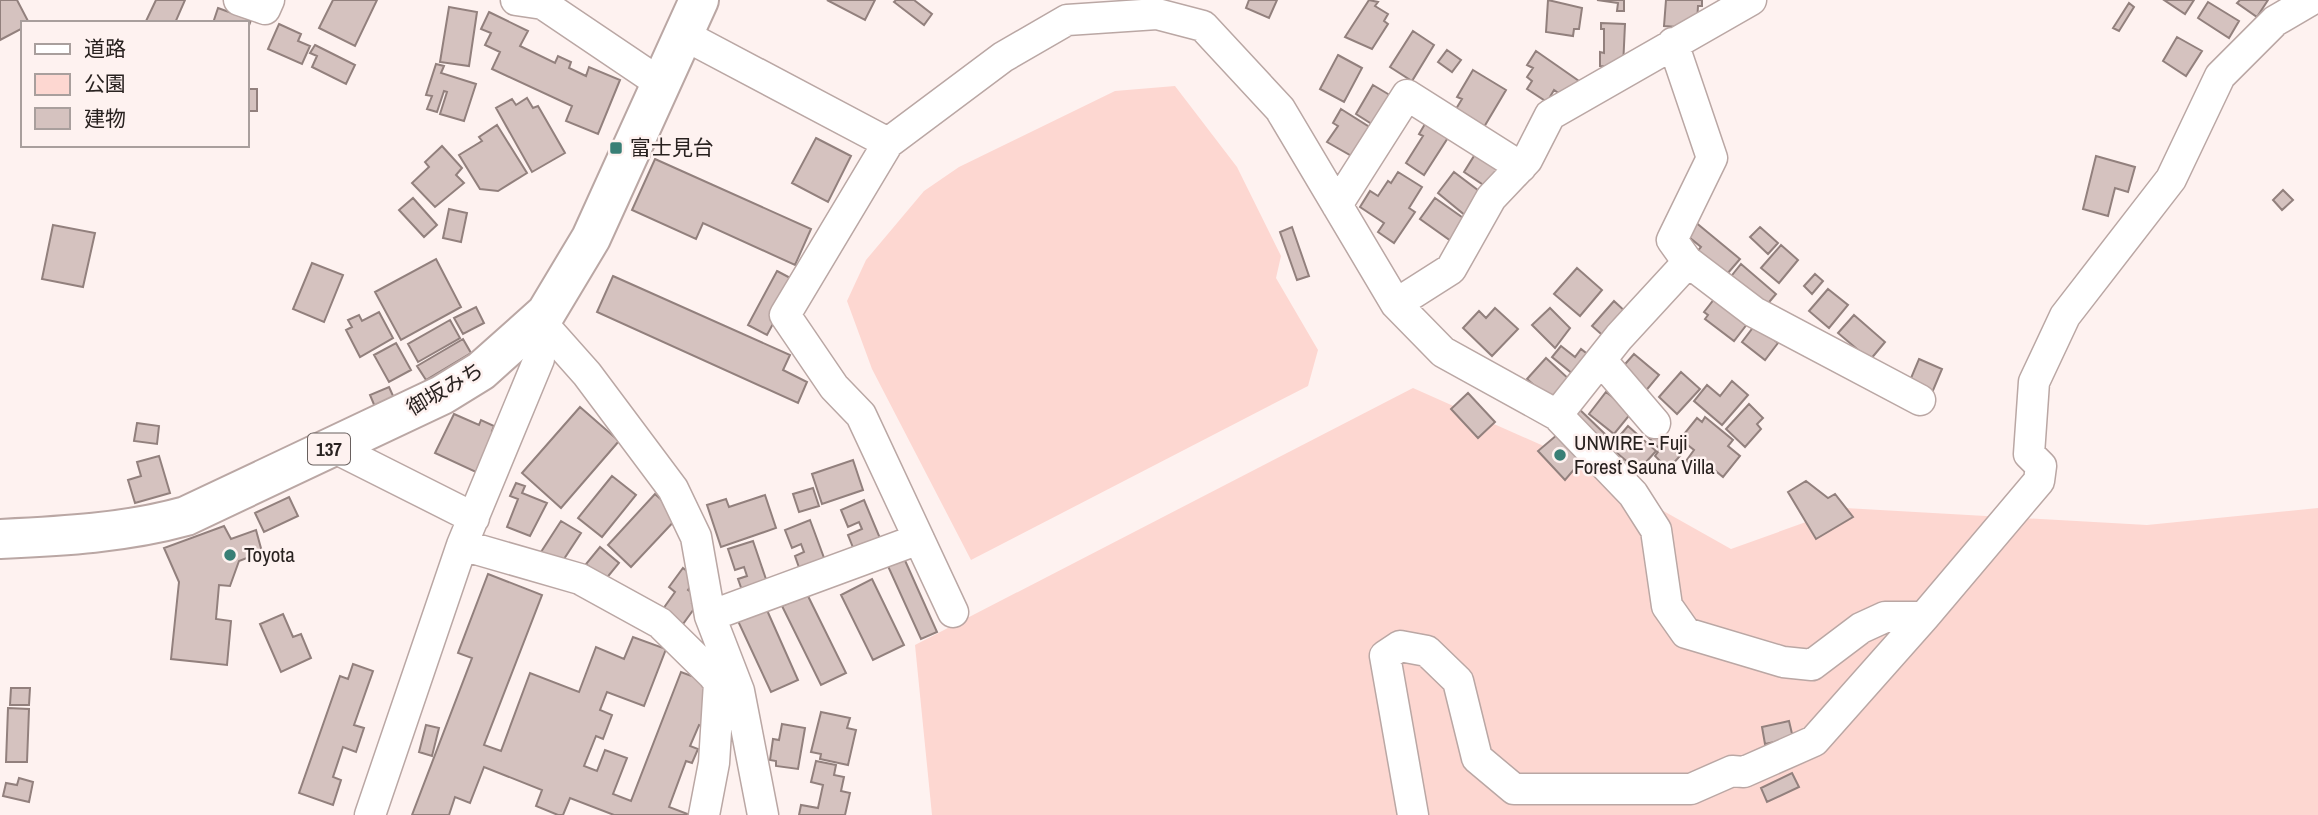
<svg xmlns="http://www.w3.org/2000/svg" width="2318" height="815" viewBox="0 0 2318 815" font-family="'Archivo Narrow','Noto Sans JP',sans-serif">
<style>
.green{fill:#fdd7d1}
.building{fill:#d5c2bf;stroke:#92807d;stroke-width:2}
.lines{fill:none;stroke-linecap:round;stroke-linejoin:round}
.minor-casing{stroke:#baa7a4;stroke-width:33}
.highway-casing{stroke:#baa7a4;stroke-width:42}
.minor{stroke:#fff;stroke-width:30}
.highway{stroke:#fff;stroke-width:38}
.poi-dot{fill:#397f76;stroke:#fef2f0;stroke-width:2.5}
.labels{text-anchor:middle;stroke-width:5;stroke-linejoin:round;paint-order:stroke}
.shield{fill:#fef2f0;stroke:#69605e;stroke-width:2}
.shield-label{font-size:19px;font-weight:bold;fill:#292220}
.poi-label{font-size:21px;fill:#292220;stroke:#fef2f0;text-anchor:start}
.street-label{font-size:21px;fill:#292220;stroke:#fef2f0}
</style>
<rect width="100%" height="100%" fill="#fef2f0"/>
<!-- green -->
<path class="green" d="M1175 86 1237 167 1281 256 1276 278 1318 350 1308 386 971 560 872 369 847 301 866 260 924 191 959 167 1115 91Z
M1413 388 1564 455 1731 549 1845 508 2147 525 2318 508V815H932L915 645Z"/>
<!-- building -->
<path class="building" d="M0 0H17L29 23H23V28L0 40Z
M156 0H185L175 23 146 21Z
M333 0H377L355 46 319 28Z
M827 0H875L865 20Z
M896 0H914L932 14 924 25 894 2Z
M1249 0H1277L1269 18 1246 8Z
M1369 0 1378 2 1375 6 1388 14 1384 21 1388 24 1372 49 1345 37Z
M1548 0 1582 8 1579 29H1574L1573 36 1546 32Z
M1597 0H1624V11H1617L1618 3Z
M1666 0H1702V6H1698L1697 23 1691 28 1664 26Z
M2164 0H2194L2185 14Z
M2240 0H2268L2257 17 2237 3Z
M2208 2 2239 21 2229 38 2198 18Z
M2129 3 2134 7 2119 31 2113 28Z
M449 7 477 12 469 66 440 62Z
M218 8 251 20 247 31V23H213Z
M489 12 528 31 520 46 555 63 558 56 571 62 569 68 586 76 589 67 620 80 598 134 566 121 572 106 492 69 500 52 485 45 491 33 481 29Z
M1601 23 1625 24 1623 67 1600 66V52L1604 53V29H1601Z
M279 24 301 34 298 41 310 46 302 64 268 49Z
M1413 31 1434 45 1412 81 1390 67Z
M2177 37 2202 51 2186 76 2163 61Z
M315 45 355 65 346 84 312 67 317 56 310 53Z
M1447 50 1461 60 1452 72 1438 62Z
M1536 51 1579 81 1567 99 1554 90 1547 102 1527 89 1532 81 1527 77 1533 68 1527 65Z
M1338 55 1362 68 1344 102 1320 89Z
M436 64 444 66 441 73 476 84 464 121 440 114 447 92 444 91 437 112 427 109 432 96 426 95Z
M1473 70 1506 90 1484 127 1456 109 1462 99 1457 97Z
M1373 85 1393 97 1375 126 1356 114Z
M247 89H257V111H247Z
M527 98 533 108 538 106 565 153 532 172 496 108 512 99 516 105Z
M1341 109 1371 128 1357 159 1327 142 1338 126 1333 123Z
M1428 119 1451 133 1424 175 1406 163 1423 136 1419 134Z
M497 125 527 173 498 191 480 189 459 155 482 141 479 137Z
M816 138 851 156 828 202 792 183Z
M442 146 462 168 456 175 464 183 435 207 412 183 429 167 425 162Z
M1479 148 1503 164 1488 188 1464 172Z
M2096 156 2135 167 2128 192 2115 188 2108 216 2083 209Z
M655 159 811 229 795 265 703 223 696 239 632 210Z
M1398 172 1422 187 1409 208 1415 212 1394 243 1378 232 1384 223 1360 207 1370 191 1378 196 1388 181 1391 183Z
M1454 172 1483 194 1466 216 1438 193Z
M2283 190 2293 200 2282 210 2273 200Z
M413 198 437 225 424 237 399 210Z
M1435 198 1466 220 1451 241 1420 219Z
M449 209 467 213 461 242 443 238Z
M1694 221 1740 259 1721 281 1692 258 1701 247 1684 233Z
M53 225 95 233 83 287 42 279Z
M1292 227 1309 276 1297 280 1280 232Z
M1760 227 1778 243 1768 254 1750 237Z
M1781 245 1798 260 1779 283 1761 268Z
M436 259 461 307 401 340 375 292Z
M312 263 343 275 324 322 293 309Z
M1741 264 1776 294 1764 308 1729 279Z
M1577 268 1602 290 1580 316 1554 294Z
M777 271 796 281 767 335 748 325Z
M1815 274 1823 281 1812 294 1804 286Z
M613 276 790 355 783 370 807 382 798 403 597 312Z
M1828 289 1848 305 1829 328 1809 311Z
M1719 293 1751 319 1734 341 1705 319 1708 315 1704 312Z
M1614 301 1629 315 1608 340 1592 326Z
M476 307 484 323 463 334 454 318Z
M1495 308 1518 329 1492 356 1463 328 1479 311 1486 318Z
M1550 308 1570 328 1555 348 1532 325Z
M379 312 393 338 360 357 346 330 352 327 348 320 359 315 362 321Z
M1854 315 1885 342 1870 360 1838 333Z
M450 320 460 338 418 362 408 344Z
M1755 325 1778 343 1765 360 1742 342Z
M463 339 471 353 426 380 417 366Z
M396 343 411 370 389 382 374 355Z
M1561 346 1575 357 1581 349 1595 360 1579 379 1552 357Z
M1634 354 1659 375 1644 393 1619 371Z
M1546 358 1571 381 1553 402 1527 379Z
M1919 359 1942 369 1929 400 1906 390Z
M1681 372 1700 389 1677 414 1659 397Z
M1732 381 1748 395 1722 425 1694 401 1707 385 1720 396Z
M389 387 394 398 375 407 370 395Z
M1606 392 1632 412 1614 434 1589 414Z
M1468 393 1495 422 1478 438 1451 409Z
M1749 404 1763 418 1757 424 1761 429 1745 447 1726 429Z
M580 407 619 441 561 508 522 473Z
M1577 407 1605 434 1592 446 1565 419Z
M454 414 479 425 481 420 494 426 492 431 496 433 478 473 435 453Z
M1705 417 1733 440 1728 446 1740 456 1723 477 1700 458 1693 467 1686 461 1694 450 1680 439 1697 418 1702 422Z
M137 423 159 426 157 444 134 441Z
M1628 426 1656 451 1638 471 1610 447Z
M1656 427 1680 456 1668 469 1655 456 1660 449 1647 436Z
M1558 434 1583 459 1565 480 1538 451Z
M159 456 170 493 135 503 128 480 141 476 137 462Z
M853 460 863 490 822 504 812 474Z
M612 476 636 495 602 537 578 518Z
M1806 481 1828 498 1835 494 1853 517 1816 539 1788 492Z
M516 483 525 486 522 493 547 503 530 536 507 527 518 499 510 496Z
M813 488 819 506 799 512 793 494Z
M655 494 679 516 631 567 608 545Z
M765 495 776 528 721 547 707 505 726 499 729 507Z
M289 497 298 516 264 532 255 513Z
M864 500 882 543 856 555 848 535 862 529 859 522 848 527 841 510Z
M810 520 827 566 802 576 795 556 804 552 801 544 792 548 785 530Z
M561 521 581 533 560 565 541 552Z
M224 526 231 539 256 530 262 552 239 561 230 586 219 585 216 619 231 621 227 665 171 659 179 582 164 548Z
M753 541 769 588 744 596 738 579 747 576 744 567 735 570 728 549Z
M600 547 619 563 605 580 586 564Z
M903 556 937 632 921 639 887 564Z
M683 568 696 578 688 590 697 596 692 603 696 606 683 624 663 609 675 592 669 587Z
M488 574 542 595 484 745 501 751 530 673 579 692 596 647 624 659 633 637 666 649 644 706 607 692 600 710 612 715 603 739 596 736 584 766 597 771 605 750 627 758 613 794 631 801 681 672 713 684 706 728 699 725 690 746 698 749 692 763 686 761 669 807 690 815H614L570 798 563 815H558L536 806 542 790 484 767 470 803 455 797 449 815H412L472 658 458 653Z
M872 579 904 645 873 660 841 595Z
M807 594 846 673 821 685 782 606Z
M766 608 798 680 771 692 738 621Z
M283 614 293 637 301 634 311 658 281 672 260 624Z
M353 664 373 671 354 725 364 728 356 752 343 747 333 777 341 780 333 805 299 793 340 676 348 679Z
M11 688H30L29 705H10Z
M8 708 29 709 27 762H6Z
M821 712 850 718 847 728 856 730 848 765 820 759 821 754 811 752Z
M1789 721 1793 738 1765 744 1762 727Z
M782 724 805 728 798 769 776 766V761L770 760 773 739 779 740Z
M426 725 439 728 432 756 419 752Z
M816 761 836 765 834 775 844 777 841 791 850 793 845 815H799L801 805 818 808 823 785 811 782Z
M1792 773 1799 787 1767 802 1761 788Z
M19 778 33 782 29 802 3 796 6 783 17 785Z"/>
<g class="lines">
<!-- minor casing -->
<g class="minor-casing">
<path id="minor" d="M239 0 265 9 269 0
M516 0 543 4 663 85
M684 35 888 143 1003 57 1067 20 1157 14 1203 26 1280 109 1396 304 1443 352 1557 415 1633 494 1656 530 1667 606 1686 633 1783 662 1812 665 1861 628 1885 617H1924L2039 481 2041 466 2029 454 2034 382 2065 316 2171 179 2220 76 2275 21 2311 0
M1673 43 1712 158 1672 240 1687 261 1754 312 1920 400
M888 143 785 315 834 387 861 415 953 612
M1337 205 1407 95 1521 167
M1396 304 1451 269 1491 198 1527 160 1550 115 1751 0
M1601 360 1655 423
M1557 415 1619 337 1688 262
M333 447 474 518
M462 545 580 579 660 623 713 675 719 683 714 763 704 815
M710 616 919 539
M370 815 462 545 539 359V320L587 374 673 489 696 537 710 616 739 691 763 815
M1413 815 1385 656 1400 646 1427 651 1458 681 1477 758 1514 789H1691L1732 771 1744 772 1814 741 1924 617"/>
</g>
<!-- highway casing -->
<g class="highway-casing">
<path id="highway" d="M0 539C63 536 125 533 186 516L442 395 481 371 546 313 591 238 699 0"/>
</g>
<!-- minor -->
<use href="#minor" class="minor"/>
<!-- highway -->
<use href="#highway" class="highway"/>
</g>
<!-- markers -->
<g class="poi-dot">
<rect x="609" y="141" width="14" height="14" rx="3.5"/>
<circle cx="1560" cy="455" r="7"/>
<circle cx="230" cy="555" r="7"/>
</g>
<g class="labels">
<!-- shield labels -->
<rect class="shield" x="308" y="433.5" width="42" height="31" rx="5"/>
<g class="shield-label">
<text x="329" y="456">137</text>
</g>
<!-- poi labels -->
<g class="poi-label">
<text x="630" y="155">富士見台</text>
<text x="1574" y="450">UNWIRE - Fuji<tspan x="1574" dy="24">Forest Sauna Villa</tspan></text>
<text x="244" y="562">Toyota</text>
</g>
<!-- street labels -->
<g class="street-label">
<text transform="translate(445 389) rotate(-30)" y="7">御坂みち</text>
</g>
</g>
<!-- legend -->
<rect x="21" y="21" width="228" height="126" fill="#fef2f0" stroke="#a99f9d" stroke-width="2"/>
<rect x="35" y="44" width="35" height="10" fill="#ffffff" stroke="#a99f9d" stroke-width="2"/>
<text x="84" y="56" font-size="21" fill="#292220">道路</text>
<rect x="35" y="74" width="35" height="21" fill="#fdd7d1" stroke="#a99f9d" stroke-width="2"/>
<text x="84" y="91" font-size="21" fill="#292220">公園</text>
<rect x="35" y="108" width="35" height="21" fill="#d5c2bf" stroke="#a99f9d" stroke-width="2"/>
<text x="84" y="126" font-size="21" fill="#292220">建物</text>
</svg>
